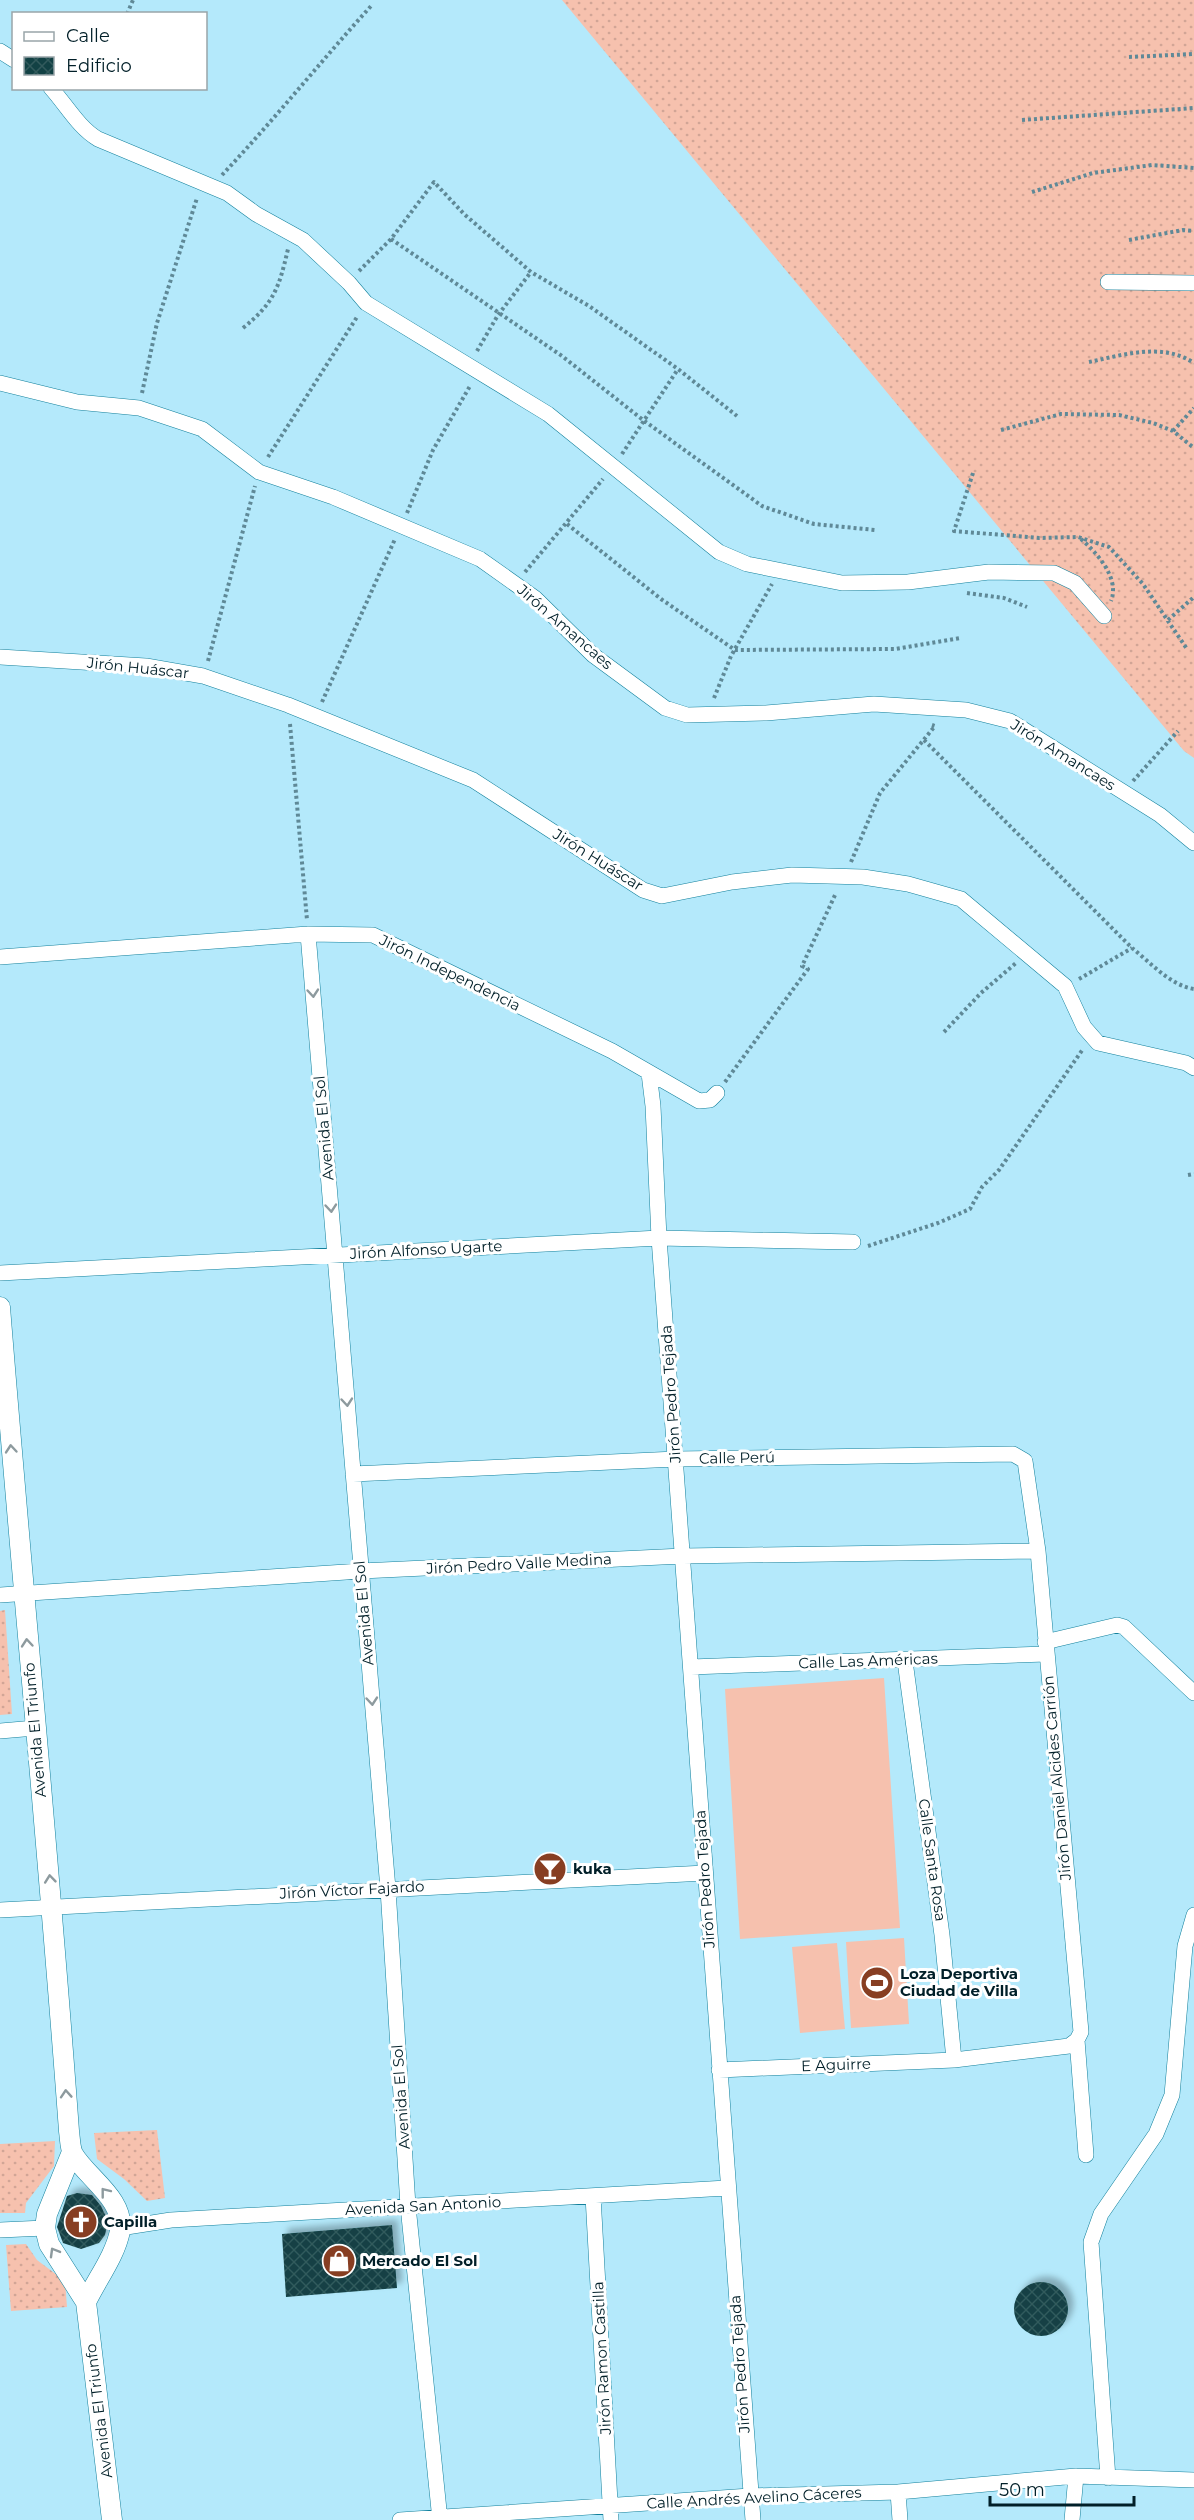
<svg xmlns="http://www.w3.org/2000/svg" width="1194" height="2520" viewBox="0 0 1194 2520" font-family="Montserrat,sans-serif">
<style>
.grass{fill:url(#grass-dots)}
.pitch{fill:#f6c1ae}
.building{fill:url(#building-cross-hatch);filter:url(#shadow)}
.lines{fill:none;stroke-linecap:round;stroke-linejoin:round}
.minor-casing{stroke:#12809c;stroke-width:16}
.tertiary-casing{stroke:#12809c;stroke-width:21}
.path{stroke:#5f8997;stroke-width:4;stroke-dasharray:3 3;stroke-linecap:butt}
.minor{stroke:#fff;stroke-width:15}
.tertiary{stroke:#fff;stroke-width:20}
.oneway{stroke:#8d9a9e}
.labels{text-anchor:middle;stroke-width:6;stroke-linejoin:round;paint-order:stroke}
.street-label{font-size:15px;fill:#011f28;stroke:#fff}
.poi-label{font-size:15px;font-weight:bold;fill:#011f28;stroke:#fff;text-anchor:start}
</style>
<defs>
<pattern id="grass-dots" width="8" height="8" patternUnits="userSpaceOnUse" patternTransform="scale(1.5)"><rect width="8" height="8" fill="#f6c1ae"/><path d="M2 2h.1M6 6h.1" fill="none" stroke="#d1a596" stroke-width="1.8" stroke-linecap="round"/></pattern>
<pattern id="building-cross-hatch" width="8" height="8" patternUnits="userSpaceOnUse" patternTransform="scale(1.5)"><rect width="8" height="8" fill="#124144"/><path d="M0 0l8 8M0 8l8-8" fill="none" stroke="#325a5c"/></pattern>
<filter id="shadow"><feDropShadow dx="5.5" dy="-5.5" stdDeviation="3" flood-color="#0004"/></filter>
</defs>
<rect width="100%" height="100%" fill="#b4e9fb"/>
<!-- grass -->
<path class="grass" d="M562 0H1194V758L1184 751Z
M5 1610 12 1714 0 1715V1611Z
M157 2130 165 2198 147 2201 124 2179 97 2159 94 2133Z
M55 2141 54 2166 26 2203 25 2213H0V2144Z
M26 2244 37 2260 65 2281 67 2307 11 2311 6 2245Z"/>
<!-- pitch -->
<path class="pitch" d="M884 1678 900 1928 740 1939 725 1689Z
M904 1938 909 2024 851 2028 846 1942Z
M837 1943 845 2029 800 2033 792 1947Z"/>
<!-- building -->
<path class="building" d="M77 2193 92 2195 101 2206 108 2221 105 2235 99 2243 81 2249 63 2243 57 2227 67 2196Z
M392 2225 397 2288 286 2297 282 2234Z
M1014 2309a27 27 0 1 1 54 0a27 27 0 1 1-54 0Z"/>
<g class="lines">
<!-- minor casing -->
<g class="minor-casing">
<path id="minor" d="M0 51 14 60
M51 88C67 106 79 128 98 139L227 193 256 214 303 240 349 283 366 303 548 414 719 552 747 564 842 583 908 582 989 572 1054 573 1075 583 1104 616
M1108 282 1194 283
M0 383 77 402 139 408 202 429 259 472 333 497 480 559 535 598 593 655 665 708 687 715 766 713 874 704 966 710 1010 721 1160 815 1194 843
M0 657 146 666 203 676 288 705 473 780 643 890 662 896 732 882 792 875 863 877 908 884 961 899 1065 986 1084 1027 1098 1043 1186 1063 1194 1068
M308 934 388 1889 408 2206 440 2520
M0 957 308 934 373 935 612 1051 699 1101 710 1100 717 1093
M649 1073 653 1106 659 1238 753 2520
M0 1273 659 1238 853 1242
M353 1474 676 1459 1013 1454 1025 1461 1038 1551 1081 2032 1077 2040 1069 2046 954 2060 719 2070
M0 1595 361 1571 683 1556 1038 1551
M1045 1642 1117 1625 1124 1627 1194 1693
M905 1661 942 1935 954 2060
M691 1667 1046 1654
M0 1731 35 1728
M0 1910 705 1873
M1077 2040 1086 2155
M593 2196 611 2520
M120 2228 171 2220 727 2188
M0 2230 45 2228
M1108 2478 1091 2242 1101 2214 1156 2134 1172 2095 1185 1946 1194 1915
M898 2492 900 2520
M400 2520 750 2496 898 2492 1076 2476 1194 2480
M1072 2520 1076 2476"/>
</g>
<!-- tertiary casing -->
<g class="tertiary-casing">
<path id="tertiary" d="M0 1307C22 1582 49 1856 69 2131 70 2138 70 2148 73 2154 87 2178 125 2199 120 2231 115 2256 97 2279 86 2302
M72 2152 47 2214 45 2228 49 2244 86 2302 112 2520"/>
</g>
<!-- path -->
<path class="path" d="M127 14 133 0
M1129 57 1194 54
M1022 120 1194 108
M222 175C274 120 321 61 372 5
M1032 192 1093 173 1152 165 1194 168
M391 239 562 356 643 420 762 506 814 524 875 530
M1129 240 1183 230 1194 231
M359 271 391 239 434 182 464 214 531 272 589 306 678 369 737 416
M243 328C274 303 279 288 288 249
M477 351 498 315 531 272
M1089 362C1123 355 1162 342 1194 363
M142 393 157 323 197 198
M1001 430 1061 414 1119 415 1153 423 1173 431 1194 448
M1173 431 1194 408
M622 454 678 369
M268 457 357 317
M973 473 954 531 1039 538 1078 537 1109 547 1143 584 1187 649
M407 513 433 450 470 386
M567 524 661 599 735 650 895 649 960 638
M1081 539C1097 553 1120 578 1111 601
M525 572 603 479
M967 593 1004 598 1027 607
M1168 620 1194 597
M208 661 255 486
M714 698 731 656 772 584
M322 702 395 539
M290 724 307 920
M924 740 1132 948C1150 962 1171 986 1194 989
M1133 781 1178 731
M851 862 880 793 935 726 932 725
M1079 979 1132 948
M944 1032 981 993 1016 963
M725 1082 808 969 802 966 836 893
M1188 1175 1194 1174
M868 1246 938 1223 970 1209 982 1187 999 1170 1083 1049"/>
<!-- minor -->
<use href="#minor" class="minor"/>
<!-- tertiary -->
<use href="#tertiary" class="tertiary"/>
</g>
<!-- one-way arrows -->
<defs><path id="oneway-chevron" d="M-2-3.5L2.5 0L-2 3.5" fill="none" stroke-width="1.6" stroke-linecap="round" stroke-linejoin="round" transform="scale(1.5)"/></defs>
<g class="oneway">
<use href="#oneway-chevron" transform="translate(313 993) rotate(85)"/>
<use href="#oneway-chevron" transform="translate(331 1208) rotate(85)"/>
<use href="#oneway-chevron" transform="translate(347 1402) rotate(85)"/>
<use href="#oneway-chevron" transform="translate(11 1449) rotate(-95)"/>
<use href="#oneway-chevron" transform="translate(27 1643) rotate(-95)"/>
<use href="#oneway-chevron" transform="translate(372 1701) rotate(85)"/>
<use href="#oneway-chevron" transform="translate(50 1879) rotate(-96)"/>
<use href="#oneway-chevron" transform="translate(66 2094) rotate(-94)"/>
<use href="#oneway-chevron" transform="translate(105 2192) rotate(-128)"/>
<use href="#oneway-chevron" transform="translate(54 2252) rotate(-120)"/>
</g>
<!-- icons -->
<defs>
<g id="bar-disc" transform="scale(1.725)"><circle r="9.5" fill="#873e22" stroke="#fff"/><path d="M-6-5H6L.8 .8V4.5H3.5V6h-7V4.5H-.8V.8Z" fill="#fff"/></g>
<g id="stadium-disc" transform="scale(1.725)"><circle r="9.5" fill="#873e22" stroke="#fff"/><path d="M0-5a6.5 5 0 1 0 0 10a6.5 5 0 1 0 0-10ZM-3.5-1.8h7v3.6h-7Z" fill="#fff"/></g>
<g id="church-disc" transform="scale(1.725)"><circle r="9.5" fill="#873e22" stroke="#fff"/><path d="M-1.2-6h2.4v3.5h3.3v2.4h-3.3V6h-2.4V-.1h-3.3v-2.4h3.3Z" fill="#fff"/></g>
<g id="shop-disc" transform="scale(1.725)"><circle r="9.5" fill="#873e22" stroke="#fff"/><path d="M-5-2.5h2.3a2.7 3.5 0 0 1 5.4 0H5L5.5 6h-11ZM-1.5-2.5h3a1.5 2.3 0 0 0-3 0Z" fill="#fff"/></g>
</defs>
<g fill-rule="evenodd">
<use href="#bar-disc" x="550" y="1869"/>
<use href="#stadium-disc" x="877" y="1983"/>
<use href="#church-disc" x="81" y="2222"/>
<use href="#shop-disc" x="339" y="2261"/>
</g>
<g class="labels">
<!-- street labels -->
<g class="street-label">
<text transform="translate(565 627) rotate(41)" y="5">Jirón Amancaes</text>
<text transform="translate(138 668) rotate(6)" y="5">Jirón Huáscar</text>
<text transform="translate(1063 755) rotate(32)" y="5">Jirón Amancaes</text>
<text transform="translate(598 860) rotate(32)" y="5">Jirón Huáscar</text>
<text transform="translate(450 973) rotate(26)" y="5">Jirón Independencia</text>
<text transform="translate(324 1128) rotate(-95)" y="5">Avenida El Sol</text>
<text transform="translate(426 1250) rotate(-3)" y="5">Jirón Alfonso Ugarte</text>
<text transform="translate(671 1394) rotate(-94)" y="5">Jirón Pedro Tejada</text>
<text transform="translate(737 1458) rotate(-1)" y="5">Calle Perú</text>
<text transform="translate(519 1564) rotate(-3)" y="5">Jirón Pedro Valle Medina</text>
<text transform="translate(364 1613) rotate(-95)" y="5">Avenida El Sol</text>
<text transform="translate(868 1661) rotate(-2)" y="5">Calle Las Américas</text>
<text transform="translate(35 1730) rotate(-95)" y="5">Avenida El Triunfo</text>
<text transform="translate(1057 1778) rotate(-95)" y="5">Jirón Daniel Alcides Carrión</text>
<text transform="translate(932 1860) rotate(82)" y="5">Calle Santa Rosa</text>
<text transform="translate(705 1879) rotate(-94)" y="5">Jirón Pedro Tejada</text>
<text transform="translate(352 1890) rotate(-3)" y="5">Jirón Víctor Fajardo</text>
<text transform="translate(836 2065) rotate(-2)" y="5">E Aguirre</text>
<text transform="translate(401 2097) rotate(-94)" y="5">Avenida El Sol</text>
<text transform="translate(423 2206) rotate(-3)" y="5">Avenida San Antonio</text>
<text transform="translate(602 2358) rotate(-93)" y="5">Jirón Ramon Castilla</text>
<text transform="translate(740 2364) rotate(-94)" y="5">Jirón Pedro Tejada</text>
<text transform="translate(99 2411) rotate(-97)" y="5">Avenida El Triunfo</text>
<text transform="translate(754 2498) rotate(-3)" y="5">Calle Andrés Avelino Cáceres</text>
</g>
<!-- poi labels -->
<g class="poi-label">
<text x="573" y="1874">kuka</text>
<text x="900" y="1979">Loza Deportiva<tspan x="900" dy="17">Ciudad de Villa</tspan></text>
<text x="104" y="2227">Capilla</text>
<text x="362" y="2266">Mercado El Sol</text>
</g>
</g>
<!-- legend -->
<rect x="12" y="12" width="195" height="78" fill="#ffffff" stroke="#99a5a9" stroke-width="1.5"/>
<rect x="24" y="32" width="30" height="9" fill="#ffffff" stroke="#99a5a9" stroke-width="1.5"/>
<text x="66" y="42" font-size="18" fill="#011f28">Calle</text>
<rect x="24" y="57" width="30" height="18" fill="url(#building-cross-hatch)" stroke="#99a5a9" stroke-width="1.5"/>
<text x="66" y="72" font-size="18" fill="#011f28">Edificio</text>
<!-- scale -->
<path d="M990 2496v9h144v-9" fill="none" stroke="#011f28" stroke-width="3"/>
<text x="999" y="2496" font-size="18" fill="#011f28" stroke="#ffffff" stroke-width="4.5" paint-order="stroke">50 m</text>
</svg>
